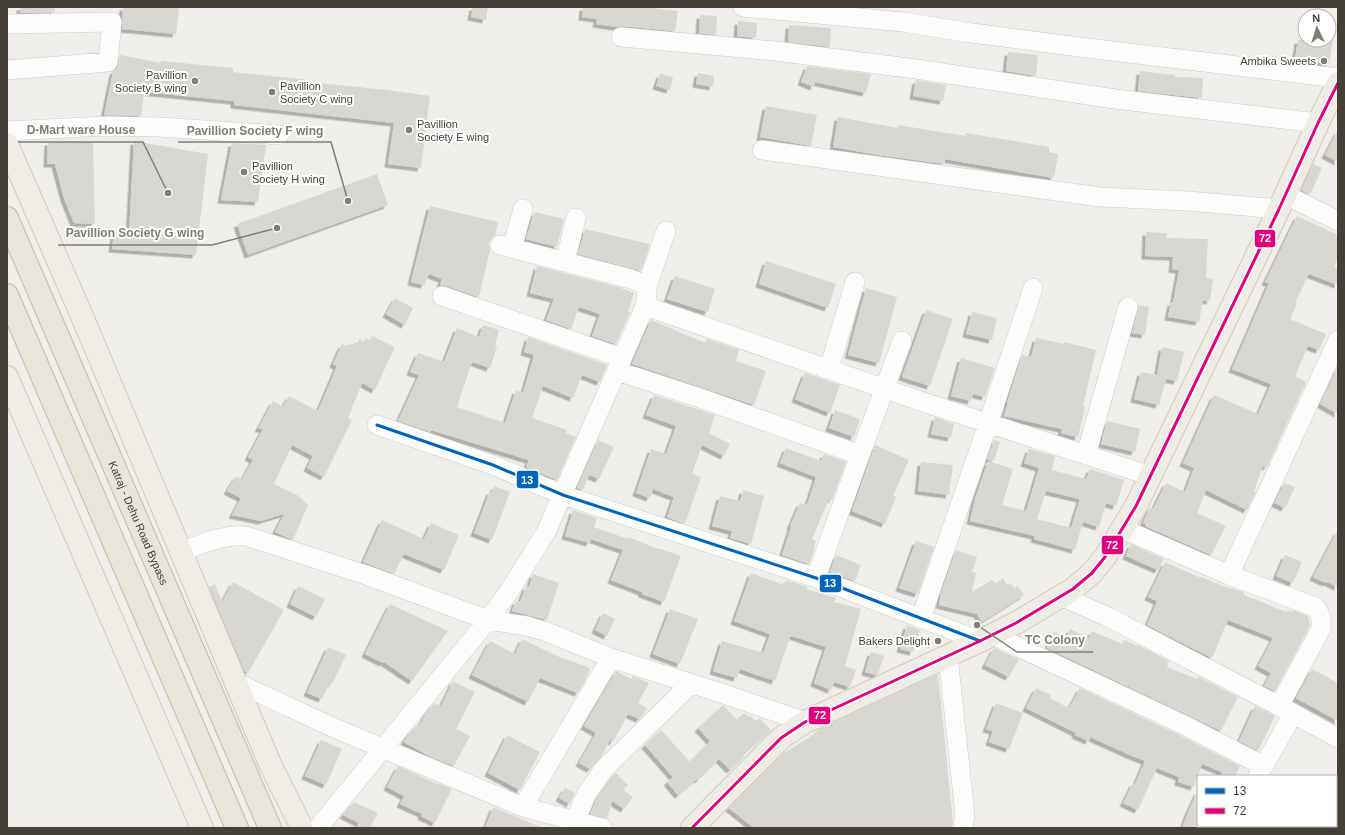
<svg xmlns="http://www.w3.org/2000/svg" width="1345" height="835" viewBox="0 0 1345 835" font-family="Arial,sans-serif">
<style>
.building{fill:#d9d7d2;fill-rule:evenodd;filter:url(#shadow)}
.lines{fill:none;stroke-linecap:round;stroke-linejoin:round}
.minor-casing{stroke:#cdcbc8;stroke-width:20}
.major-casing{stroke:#d0c9ba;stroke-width:24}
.highway-casing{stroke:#c4baa9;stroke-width:24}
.minor{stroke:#fdfcfc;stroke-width:19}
.major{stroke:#efece5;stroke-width:22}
.highway{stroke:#eae5db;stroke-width:22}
.bus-1-casing{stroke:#fff;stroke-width:6}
.bus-2-casing{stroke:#fff;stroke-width:6}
.bus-1{stroke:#0065bd;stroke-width:3}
.bus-2{stroke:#e5007d;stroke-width:3}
.poi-dot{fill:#807c76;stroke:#fff;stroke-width:1.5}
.labels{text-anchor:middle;stroke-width:4;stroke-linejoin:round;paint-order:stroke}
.poi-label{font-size:11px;fill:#443f37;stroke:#fff;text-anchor:end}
.street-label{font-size:11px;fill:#443f37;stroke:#fff}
.leader{fill:none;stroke:#807c76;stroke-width:1.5}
.callout-dot{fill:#807c76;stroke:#fff;stroke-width:1.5}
.callout-label{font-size:12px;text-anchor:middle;font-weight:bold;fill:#807c76;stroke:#fff;stroke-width:4;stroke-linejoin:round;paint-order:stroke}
.line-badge{stroke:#fff;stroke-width:1.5}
.badge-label{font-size:11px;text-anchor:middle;font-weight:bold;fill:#fff}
</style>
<defs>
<filter id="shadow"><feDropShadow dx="-3.5" dy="3.5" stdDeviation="0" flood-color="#0004"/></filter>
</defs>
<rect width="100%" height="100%" fill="#f0eeea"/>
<!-- building -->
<path class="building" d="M20 7H55V12L20 13Z
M123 7H179L176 34 122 29Z
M473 7H488L486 20 471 17Z
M583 7H643L678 11 675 31 622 26 616 27 596 24 597 19 582 17Z
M700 15 717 16 716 35 699 33Z
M738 21 757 23 756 38 737 36Z
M789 25 831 28 830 47 788 42Z
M1298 40H1333L1329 64 1295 59Z
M1008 52 1038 55 1036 76 1006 71Z
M120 55 161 63V61L233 68V72L310 80 309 82 387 90 430 96 421 168 388 164 394 123 234 105V101L144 92 141 116 104 115 113 72 117 68Z
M807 66 871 74 866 93 815 82 814 87 801 82Z
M1140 71 1175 75V77L1203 78 1202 98 1138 91Z
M698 73 714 76 713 87 696 84Z
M660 74 673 77 670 90 656 86Z
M916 80 946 85 943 101 913 96Z
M766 106 817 115 811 146 760 137Z
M838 117 898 128V125L966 136V133L1049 147V152L1058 154 1054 178 945 159 944 164 879 155 833 147Z
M1338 130V162L1325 155Z
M134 141 208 154 196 255 112 249 114 233 129 234Z
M48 142H93L95 224 74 223 64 198 55 164H47Z
M232 143 266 145 258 202 221 200Z
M1313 164 1322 168 1310 195 1301 190Z
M377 174 388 205 248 255 237 224Z
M430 206 498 222 495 236 492 238 489 243 490 250 479 297 446 286 440 285 442 279 429 274 424 285 411 282Z
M534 212 564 219 557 247 526 239Z
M1297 216 1338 235V259L1334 267 1338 269V285L1309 274 1295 303 1297 304 1290 319 1326 334 1319 350 1308 346 1295 376 1306 382 1267 467 1263 466 1254 491 1256 492 1247 510 1206 490 1197 513 1226 526 1211 555 1145 526 1146 524 1143 523 1150 507 1153 509 1166 483 1185 492 1194 468 1183 463 1214 395 1258 414 1271 384 1232 369 1269 283 1265 282Z
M585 229 650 244 641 271 578 254Z
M1146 232 1167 233 1166 238 1208 239 1206 278 1213 279 1210 301 1203 300 1199 322 1168 317 1171 302 1173 303 1179 270 1172 269 1173 257 1145 256Z
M766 261 836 284 828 308 759 284Z
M537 266 618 287 634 293 628 312H630L616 344 592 336 600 314 579 307 571 329 546 320 554 299 530 293Z
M675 276 715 289 708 312 667 299Z
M866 288 897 297 879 363 848 355Z
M395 298 413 308 405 325 386 314Z
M1139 305 1149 307 1145 335 1132 333Z
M926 310 953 319 930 386 902 377Z
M972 312 997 318 992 340 966 334Z
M651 320 705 343 707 339 739 350 736 361 766 371 754 405 632 364Z
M483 325 499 330 495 346 497 347 490 368 472 362 457 407 505 423 516 390 523 393 534 355 524 352 528 337 607 365 600 382 582 375 573 398 543 386 532 418 567 430 566 433 576 437 557 480 526 467 529 460 431 430V432L398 421 419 375 410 372 418 353 444 362 457 328 479 337Z
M372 336 395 347 375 390 362 383 348 418 352 420 324 477 307 468 313 456 292 445 274 484 299 496 308 505 293 540 275 532 284 514 261 521 232 515 241 498 227 491 236 476 242 479 253 460 248 457 263 429H258L273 401 283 407 289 396 318 411 337 366 333 364 342 344 347 346 348 344 353 345 354 343 357 344 359 339 364 342 365 338 370 340Z
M1036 338 1064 344V342L1096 350 1083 406 1085 407 1078 437 1061 433 1062 429 1004 416 1008 403H1007L1022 355 1031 357Z
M1162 347 1184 352 1177 381 1166 379 1159 405 1134 399 1141 372 1157 375Z
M961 358 995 368 985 397 973 394 971 401 951 396Z
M1338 366V414L1320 404Z
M805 373 840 385 830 413 795 399Z
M654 395 715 415 709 433 730 444 724 456 702 445 692 474 701 477 685 524 667 517 674 497 653 489 650 498 636 493 651 449 666 454 676 426 646 415Z
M835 410 860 419 854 437 829 428Z
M935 417 954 424 951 438 931 434Z
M1107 421 1140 429 1135 452 1101 444Z
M598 440 614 447 599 479 589 475 583 490 577 488Z
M994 440 1000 442 994 461 987 459Z
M875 445 909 460 893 496 896 497 885 524 852 511Z
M786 448 821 461 824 454 846 462 832 500 829 499 812 539 816 541 814 547H815L809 564 782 555 791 527 790 526 800 503 807 505 816 477 780 463Z
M1029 449 1055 456 1052 470 1086 479 1090 469 1124 480 1116 506 1106 503 1099 527 1083 522 1075 550 1034 539 1035 536 970 521 975 499 988 461 1013 469 1002 505 1026 511 1039 468 1024 463ZM1046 491 1080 499 1071 528 1037 519Z
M921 462 953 465 949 495 918 491Z
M1284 483 1295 487 1285 508 1274 503Z
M494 486 510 492 492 540 474 533 490 491 492 492Z
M743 490 764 496 751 544 730 538 732 531 712 526 720 496 740 501Z
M573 510 597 518 594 527 628 539V537L658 549V548L681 556 664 602 642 594V592L611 580 623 550 591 539 590 543 565 536Z
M382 520 424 539 431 523 459 535 444 570 404 554 394 574 363 562Z
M1338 530V587L1327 582 1326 583 1313 577Z
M916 541 934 547 918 594 899 588Z
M1131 544 1164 559 1158 570 1126 556Z
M956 550 977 557 972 572 976 573 972 592 992 580 995 584 1003 578 1007 585 1011 583 1014 588 1018 586 1024 595 982 622 977 614 939 605 941 593Z
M836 555 861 565 855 581 830 572Z
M1285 555 1302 562 1293 583 1276 576Z
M1165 562 1201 578V577L1231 589 1232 588 1245 593 1244 595 1286 612 1288 610 1292 612 1293 610 1308 616 1310 626 1275 691 1264 686 1271 673 1258 666 1273 638 1228 620 1212 658 1147 625 1157 601 1148 597Z
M751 573 784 585 786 580 807 587V589L836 598 834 602 861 609 845 666 856 670 850 687 834 682 831 690 814 683 826 647 792 636 790 637 775 681 740 669 737 678 713 671 722 641 763 653 770 634 734 621Z
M533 574 559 583 547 620 512 611 516 601 520 602 526 586 529 587Z
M233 582 284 610 248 673 244 670 209 587 215 584 222 602Z
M298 586 325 599 316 617 290 604Z
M390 604 448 631 412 681 384 662 383 663 365 654Z
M670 609 698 619 680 664 653 654Z
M603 613 615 619 607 636 595 630Z
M907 625 920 630 913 652 900 649Z
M1070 629 1089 638 1092 631 1122 644 1124 640 1138 646V645L1169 661 1167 667 1197 679 1199 677 1238 697 1221 731 1047 648 1054 632 1067 638Z
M522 639 557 656 590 668 586 679 578 693 540 678 528 702 472 675 490 641 515 654Z
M328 647 346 655 332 684 330 683 322 699 307 693Z
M994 648 1019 659 1009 677 985 665Z
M871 652 884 656 878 674 876 675 865 672Z
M1312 669 1338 683V721L1296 698Z
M616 671 631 679 633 676 649 683 638 703 647 708 643 715 639 719 628 714 613 742 610 740 601 757 590 769 579 763 596 733 584 726Z
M938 674 953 822 952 828H754L729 808 784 753 816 733 819 729Z
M453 681 475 692 456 729 470 736 454 766 431 757 404 742 408 735 417 725 419 726 426 714 434 703 441 706Z
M1036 688 1051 695 1050 698 1069 708 1080 688 1179 735 1240 766 1236 776H1221L1222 772 1202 764 1194 787 1178 782 1179 777 1157 768 1138 810 1123 803 1133 783 1135 784 1145 761 1130 755 1090 737 1089 741 1075 735 1076 733 1026 708Z
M996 703 1023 713 1009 749 989 742 993 731 986 729Z
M723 705 737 720 744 713 750 717 751 716 756 721 759 718 771 730 744 754 745 755 730 770 719 759 698 780 697 779 678 795 667 782 673 777 645 745 661 730 690 762 710 741 698 728Z
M1255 706 1275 716 1258 751 1239 741Z
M507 735 540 752 520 790 488 773Z
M321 740 342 749 326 785 305 776Z
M398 766 437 784V783L452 789 435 823 421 816 422 814 400 804 404 796 387 787Z
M616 773 628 785 623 790 633 797 624 809 612 801 607 819 590 814 597 798Z
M565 788 575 793 570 804 559 798Z
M1198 790V828H1182L1188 812Z
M354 802 378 813 370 828H356L359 823 343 815Z
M493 807 543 828H485Z"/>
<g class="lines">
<!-- minor casing -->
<g class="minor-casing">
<path id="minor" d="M743 7 903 22 965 32 1079 47 1338 78
M7 24 112 22 108 62 7 70
M621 37 775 51 916 69 1115 99 1318 123
M7 131 106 126 160 127 279 135
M762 150 1100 197 1188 201 1279 209
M1286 195 1338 221
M512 248 523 209
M565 262 576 218
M646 289 666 231
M442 296 622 358
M645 306 929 404 1151 476
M829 369 855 282
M617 371 700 398 860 455
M377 425 493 465 563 495 816 578 980 641
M1086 455 1128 307
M1123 529 1229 575 1315 607C1321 613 1322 620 1321 629L1279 706
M180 552C202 544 223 534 246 536L366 575 488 620 527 626 547 632 611 658 721 693 805 722
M1229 575 1338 340
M816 578 860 455 902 341
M1061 596 1108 617 1279 706 1338 738
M921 618 988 424 1033 288
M993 635 1184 725 1264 766
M948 656 965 815 963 828
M235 682 332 727 523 807 602 828
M1258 776 1293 714
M523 807 611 658
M575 822 587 793 604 769 691 684
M318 828 488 620 508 593 546 532 645 306 647 294 644 284 631 279 500 245
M1231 828 1232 826"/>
</g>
<!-- major casing -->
<g class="major-casing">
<path id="major" d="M7 144 82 316 270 764 302 828
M7 377 202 828
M692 828 781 738 805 722 980 641 1016 623 1073 589 1092 573 1105 557 1136 506 1279 209 1318 123 1338 83"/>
</g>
<!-- highway casing -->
<g class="highway-casing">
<g id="highway">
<path id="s1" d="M7 218 270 828"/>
<path d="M7 295 237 828"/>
</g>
</g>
<!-- minor -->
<use href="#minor" class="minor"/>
<!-- major -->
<use href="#major" class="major"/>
<!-- highway -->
<use href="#highway" class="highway"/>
<!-- bus-1 casing -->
<g class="bus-1-casing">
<path id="bus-1" d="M377 425 493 465 563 495 816 578 980 641"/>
</g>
<!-- bus-2 casing -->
<g class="bus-2-casing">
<path id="bus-2" d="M692 828 781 738 805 722 980 641 1016 623 1073 589 1092 573 1105 557 1136 506 1279 209 1318 123 1338 83"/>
</g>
<!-- bus-1 -->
<use href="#bus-1" class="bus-1"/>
<!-- bus-2 -->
<use href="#bus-2" class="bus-2"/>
</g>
<!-- markers -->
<g class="poi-dot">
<circle cx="1324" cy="61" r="4"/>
<circle cx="195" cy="81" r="4"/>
<circle cx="272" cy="92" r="4"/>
<circle cx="409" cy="130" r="4"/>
<circle cx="244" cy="172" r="4"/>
<circle cx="938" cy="641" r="4"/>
</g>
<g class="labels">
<!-- poi labels -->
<g class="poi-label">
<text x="1316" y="65">Ambika Sweets</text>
<text x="187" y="79">Pavillion<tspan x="187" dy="13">Society B wing</tspan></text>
<text x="280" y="90" text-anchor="start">Pavillion<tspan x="280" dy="13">Society C wing</tspan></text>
<text x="417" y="128" text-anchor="start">Pavillion<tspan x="417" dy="13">Society E wing</tspan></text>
<text x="252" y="170" text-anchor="start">Pavillion<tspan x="252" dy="13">Society H wing</tspan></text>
<text x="930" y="645">Bakers Delight</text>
</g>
<!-- street labels -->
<g class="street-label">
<text dy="4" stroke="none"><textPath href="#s1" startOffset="332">Katraj - Dehu Road Bypass</textPath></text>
</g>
</g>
<!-- callouts -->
<path class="leader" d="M168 193L143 142H18M348 201L331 142H178M277 228L212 245H58M977 625L1017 652H1093"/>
<g class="callout-dot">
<circle cx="168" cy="193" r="4"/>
<circle cx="348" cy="201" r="4"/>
<circle cx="277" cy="228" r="4"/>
<circle cx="977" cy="625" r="4"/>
</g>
<g class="callout-label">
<text x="81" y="134">D-Mart ware House</text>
<text x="255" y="135">Pavillion Society F wing</text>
<text x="135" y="237">Pavillion Society G wing</text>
<text x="1055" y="644">TC Colony</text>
</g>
<g class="line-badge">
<rect x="1254" y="229" width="22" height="19" rx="4" fill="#e5007d"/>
<rect x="516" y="470" width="23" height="19" rx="4" fill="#0065bd"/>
<rect x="1101" y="535" width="23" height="20" rx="4" fill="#e5007d"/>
<rect x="819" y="574" width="23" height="19" rx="4" fill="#0065bd"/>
<rect x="808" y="706" width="23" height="19" rx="4" fill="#e5007d"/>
</g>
<g class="badge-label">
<text x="1265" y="242">72</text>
<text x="527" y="484">13</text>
<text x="1112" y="549">72</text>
<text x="830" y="587">13</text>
<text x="820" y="719">72</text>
</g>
<!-- border -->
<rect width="1345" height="835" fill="none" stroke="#443f37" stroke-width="16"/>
<!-- legend -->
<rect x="1197" y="775" width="140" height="52" fill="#ffffff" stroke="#b4b2af"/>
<rect x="1205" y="788" width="20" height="6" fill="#0065bd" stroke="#b4b2af"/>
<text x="1233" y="795" font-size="12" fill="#443f37">13</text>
<rect x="1205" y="808" width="20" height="6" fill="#e5007d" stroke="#b4b2af"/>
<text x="1233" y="815" font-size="12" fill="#443f37">72</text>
<!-- north arrow -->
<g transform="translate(1317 28) rotate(356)"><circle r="19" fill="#ffffff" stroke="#b4b2af"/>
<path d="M0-3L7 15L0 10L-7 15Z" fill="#807c76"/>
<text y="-6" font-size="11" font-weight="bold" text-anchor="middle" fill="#443f37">N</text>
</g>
</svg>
